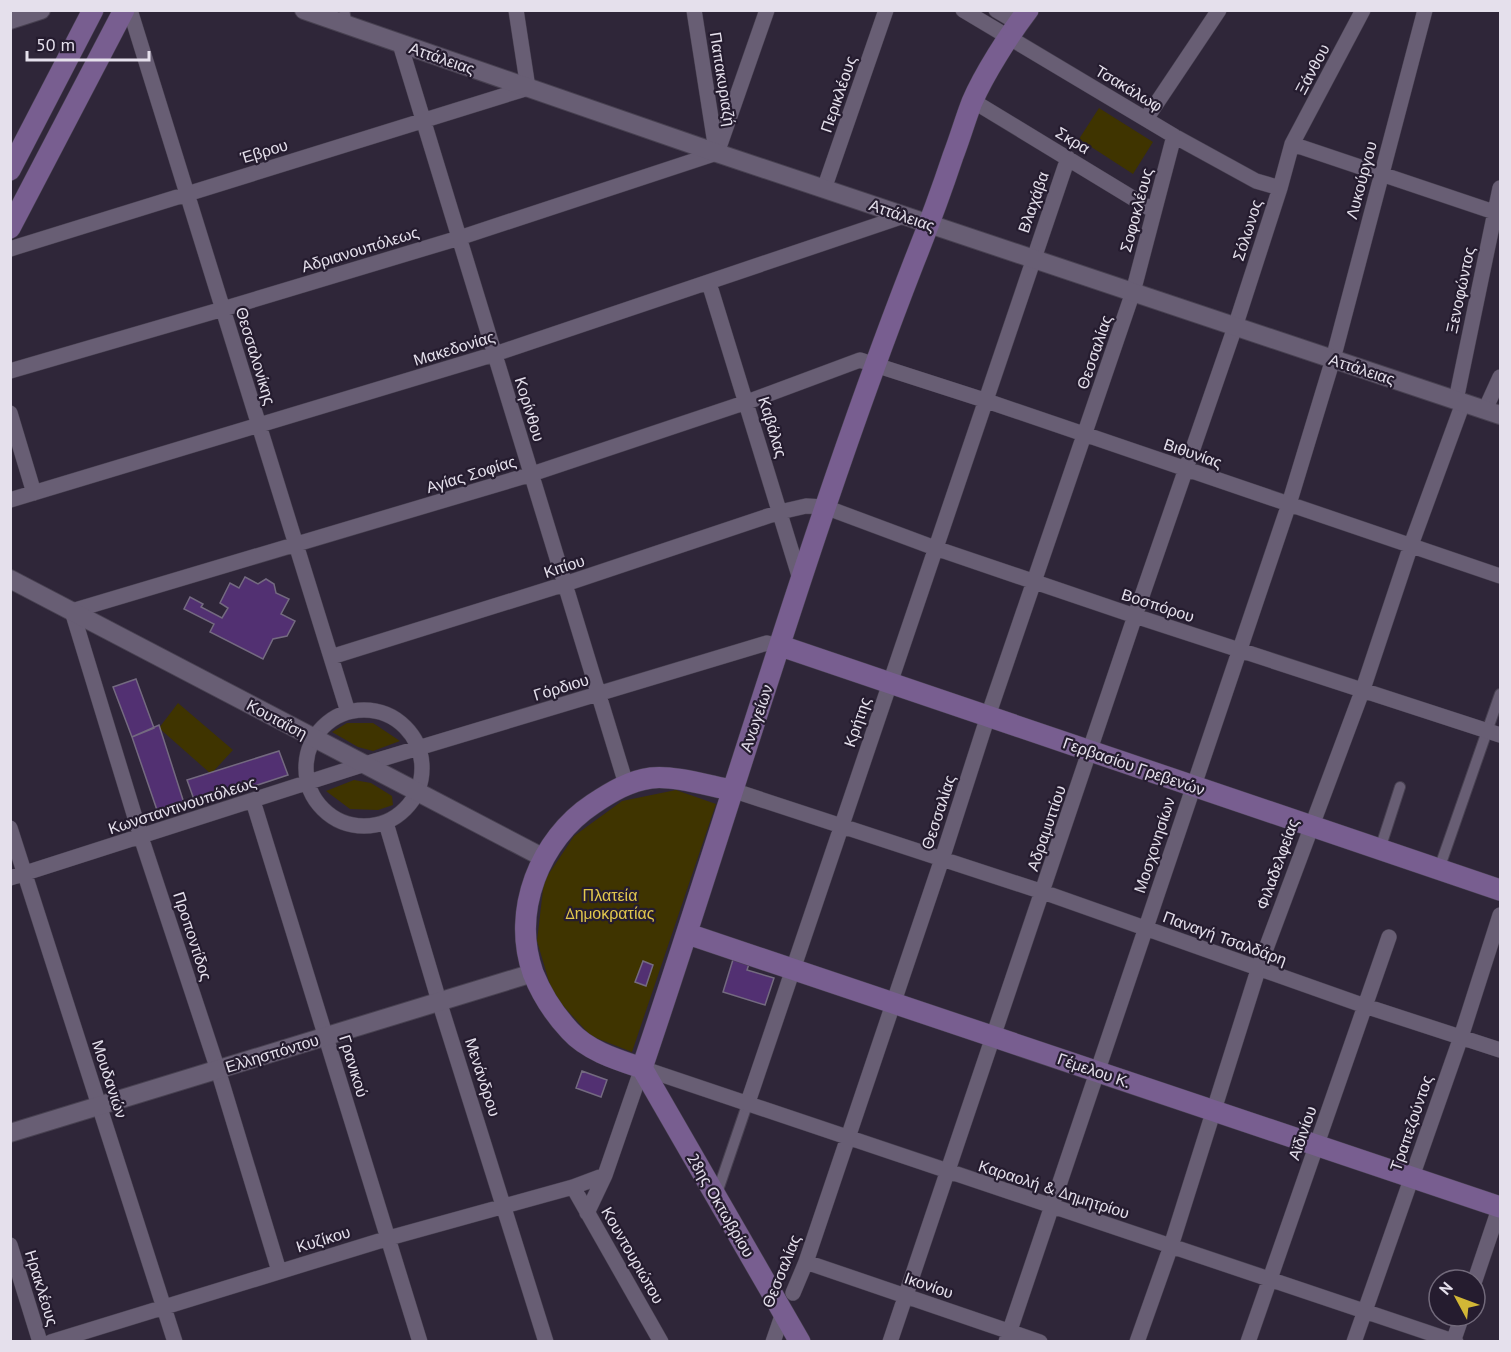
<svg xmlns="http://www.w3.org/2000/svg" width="1511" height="1352" viewBox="0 0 1511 1352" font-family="'PT Sans',sans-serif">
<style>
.green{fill:#3f3400}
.building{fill:#523072;stroke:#746a80;stroke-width:1.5}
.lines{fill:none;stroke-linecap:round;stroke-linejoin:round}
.pedestrian-casing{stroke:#484151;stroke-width:12}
.minor-casing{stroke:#484151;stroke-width:16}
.tertiary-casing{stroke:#484151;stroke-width:20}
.secondary-casing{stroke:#484151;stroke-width:22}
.pedestrian{stroke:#685e74;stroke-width:10}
.minor{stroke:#685e74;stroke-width:15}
.tertiary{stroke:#685e74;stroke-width:18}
.secondary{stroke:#785e90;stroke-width:21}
.labels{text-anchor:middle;stroke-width:4.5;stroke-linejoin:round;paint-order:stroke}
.street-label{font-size:16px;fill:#e5e0ec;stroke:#251c2f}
.park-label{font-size:16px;fill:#e2c74d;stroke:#251c2f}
</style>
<rect width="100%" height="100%" fill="#2f2639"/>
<!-- green -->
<path class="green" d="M1099 108 1153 142 1133 174 1079 139Z
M178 703 233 750 211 774 159 728Z
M347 723H373L400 741 373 751 358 747 332 732Z
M354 780 371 783 392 796 393 805 378 810 350 809 326 791Z
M676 790 716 804 632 1052 591 1036 553 995 537 941 544 881 574 836 622 801Z"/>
<!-- building -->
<path class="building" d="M245 577 258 584 266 579 274 584 276 593 289 599 281 614 295 621 287 636 273 639 263 659 210 632 214 624 184 609 190 597 203 604 201 607 222 618 228 608 220 603 230 583 239 588Z
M136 679 154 728 132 737 113 687Z
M159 725 184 803 157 810 132 737Z
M279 751 288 775 196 805 187 780Z
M735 953 751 958 747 970 774 978 765 1005 723 992Z
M643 961 653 965 646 986 635 982Z
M582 1071 607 1080 601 1097 576 1088Z"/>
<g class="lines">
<!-- pedestrian casing -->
<g class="pedestrian-casing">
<path id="pedestrian" d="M344 10 347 25
M1380 849 1400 787
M1439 869 1500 694
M716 1196 747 1105"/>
</g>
<!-- minor casing -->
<g class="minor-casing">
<path id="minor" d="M130 10 348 712
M694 10 716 150
M963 10 1174 136 1256 181 1280 188
M996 10 1018 23
M400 44 626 784
M973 101 1154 211
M1146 119 1219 10
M1292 144 1500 214
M717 153 767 10
M824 189 886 10
M10 249 528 88 516 10
M709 283 801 582
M10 371 223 309 459 238 717 153
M1456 400 1500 188
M1485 410 1500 377
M10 413 34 493
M10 500 495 354 904 216
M331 657 565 584 780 512 806 506 825 507 935 548 1135 616 1500 735
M306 768a58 58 0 1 1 116 0a58 58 0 1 1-116 0Z
M732 790 1043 892 1365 1006 1500 1050
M253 801 420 1342
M386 823 439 1001 546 1342
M10 828 175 1342
M10 878 365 764 767 643 781 646
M747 1105 1068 158
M573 1187 661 1342
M587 1213 605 1175 642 1068 1456 1342
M10 1245 40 1342
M806 1262 1040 1342
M279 1271 218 1070 141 837 72 611 532 474 747 402 860 360 984 400 1500 576
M1475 1280 1500 1206
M793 1293 806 1262 942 859 988 716 1133 292 1174 136
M51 1342 389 1238 573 1187 605 1175
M773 1342 783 1313
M890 1342 1135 616 1235 327 1280 188 1292 144 1363 10
M1006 1342 1289 504 1333 359 1425 10
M1137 1342 1171 1246 1258 970 1363 689 1411 545 1463 403
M1248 1342 1389 937
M1354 1342 1461 1037 1500 915
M1453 1342 1462 1316"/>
</g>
<!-- tertiary casing -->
<g class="tertiary-casing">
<path id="tertiary" d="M304 10 717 153 1500 415
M10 20 41 10
M10 579 544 858
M10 1133 533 973"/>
</g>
<!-- secondary casing -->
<g class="secondary-casing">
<path id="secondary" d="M10 170 93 10
M10 228 124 10
M781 646 1500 890
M688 934 1500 1207
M642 1068C733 800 811 526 914 262 928 227 941 192 953 156 960 138 965 120 972 102 984 74 1009 35 1028 10
M642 1068C618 1060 588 1051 570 1031 555 1015 541 993 533 973 511 911 540 839 593 804 611 792 629 781 651 778 673 775 710 786 732 790
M642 1068 800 1342"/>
</g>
<!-- pedestrian -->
<use href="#pedestrian" class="pedestrian"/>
<!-- minor -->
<use href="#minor" class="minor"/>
<!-- tertiary -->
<use href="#tertiary" class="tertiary"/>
<!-- secondary -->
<use href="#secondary" class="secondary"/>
</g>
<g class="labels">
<!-- street labels -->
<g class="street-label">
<text transform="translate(442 58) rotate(19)" y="6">Αττάλειας</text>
<text transform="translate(1312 69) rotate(-62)" y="6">Ξάνθου</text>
<text transform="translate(723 79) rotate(81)" y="6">Παπακυριαζή</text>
<text transform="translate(1129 88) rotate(31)" y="6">Τσακάλωφ</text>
<text transform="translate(838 94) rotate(-71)" y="6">Περικλέους</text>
<text transform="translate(1073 140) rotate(31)" y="6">Σκρα</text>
<text transform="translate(264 151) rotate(-17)" y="6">Έβρου</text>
<text transform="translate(1361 180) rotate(-75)" y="6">Λυκούργου</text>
<text transform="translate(1033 202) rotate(-71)" y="6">Βλαχάβα</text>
<text transform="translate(1136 210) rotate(-75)" y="6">Σοφοκλέους</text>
<text transform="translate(902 215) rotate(19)" y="6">Αττάλειας</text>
<text transform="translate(1247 230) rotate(-72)" y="6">Σόλωνος</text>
<text transform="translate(360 249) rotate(-17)" y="6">Αδριανουπόλεως</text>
<text transform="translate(1460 290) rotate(-78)" y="6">Ξενοφώντος</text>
<text transform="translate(454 348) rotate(-17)" y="6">Μακεδονίας</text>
<text transform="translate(1094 352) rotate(-71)" y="6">Θεσσαλίας</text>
<text transform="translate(256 356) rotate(73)" y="6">Θεσσαλονίκης</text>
<text transform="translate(1362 369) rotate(18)" y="6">Αττάλειας</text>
<text transform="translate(530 409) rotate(73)" y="6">Κορίνθου</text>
<text transform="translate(773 427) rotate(73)" y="6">Καβάλας</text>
<text transform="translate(1193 453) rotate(19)" y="6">Βιθυνίας</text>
<text transform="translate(471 474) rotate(-17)" y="6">Αγίας Σοφίας</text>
<text transform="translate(564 566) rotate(-18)" y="6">Κιτίου</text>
<text transform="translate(1158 605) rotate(18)" y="6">Βοσπόρου</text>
<text transform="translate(561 687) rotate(-17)" y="6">Γόρδιου</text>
<text transform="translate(756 718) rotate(-71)" y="6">Ανωγείων</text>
<text transform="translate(277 719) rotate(28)" y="6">Κουταΐση</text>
<text transform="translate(857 722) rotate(-71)" y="6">Κρήτης</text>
<text transform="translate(1134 766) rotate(19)" y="6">Γερβασίου Γρεβενών</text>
<text transform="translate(182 805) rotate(-18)" y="6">Κωνσταντινουπόλεως</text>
<text transform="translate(938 812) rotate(-72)" y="6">Θεσσαλίας</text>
<text transform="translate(1046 828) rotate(-71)" y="6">Αδραμυττίου</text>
<text transform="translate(1154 845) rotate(-72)" y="6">Μοσχονησίων</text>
<text transform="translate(1277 864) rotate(-70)" y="6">Φιλαδελφείας</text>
<text transform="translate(193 936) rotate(72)" y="6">Προποντίδος</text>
<text transform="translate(1225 938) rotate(20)" y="6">Παναγή Τσαλδάρη</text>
<text transform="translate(272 1053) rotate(-17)" y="6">Ελλησπόντου</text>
<text transform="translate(354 1066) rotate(73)" y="6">Γρανικού</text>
<text transform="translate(1094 1070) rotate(19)" y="6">Γέμελου Κ.</text>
<text transform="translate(483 1077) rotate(72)" y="6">Μενάνδρου</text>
<text transform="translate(110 1079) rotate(72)" y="6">Μουδανιών</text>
<text transform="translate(1411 1123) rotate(-71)" y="6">Τραπεζούντος</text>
<text transform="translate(1302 1133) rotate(-71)" y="6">Αϊδινίου</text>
<text transform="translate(1054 1189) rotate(18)" y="6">Καραολή &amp; Δημητρίου</text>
<text transform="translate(721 1205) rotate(60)" y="6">28ης Οκτωβρίου</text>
<text transform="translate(323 1239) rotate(-17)" y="6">Κυζίκου</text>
<text transform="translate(633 1255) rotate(60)" y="6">Κουντουριώτου</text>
<text transform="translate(781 1271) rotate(-68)" y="6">Θεσσαλίας</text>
<text transform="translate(929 1285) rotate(19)" y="6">Ικονίου</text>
<text transform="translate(42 1288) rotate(73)" y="6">Ηρακλέους</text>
</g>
<!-- park labels -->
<g class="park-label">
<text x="610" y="901">Πλατεία<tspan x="610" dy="18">Δημοκρατίας</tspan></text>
</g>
</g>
<!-- border -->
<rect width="1511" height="1352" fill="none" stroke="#e5e0ec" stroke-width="24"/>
<!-- north arrow -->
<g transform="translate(1457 1298) rotate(311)"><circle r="28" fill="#251c2f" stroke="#726a7b" stroke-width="1.5"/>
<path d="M0-4.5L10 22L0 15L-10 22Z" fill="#d2b736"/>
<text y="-9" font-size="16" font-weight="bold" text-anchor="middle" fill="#e5e0ec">N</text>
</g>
<!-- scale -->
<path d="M27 51v9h122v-9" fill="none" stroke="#e5e0ec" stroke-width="3"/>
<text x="36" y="51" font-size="18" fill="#e5e0ec" stroke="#251c2f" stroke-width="4.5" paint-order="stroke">50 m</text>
</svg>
